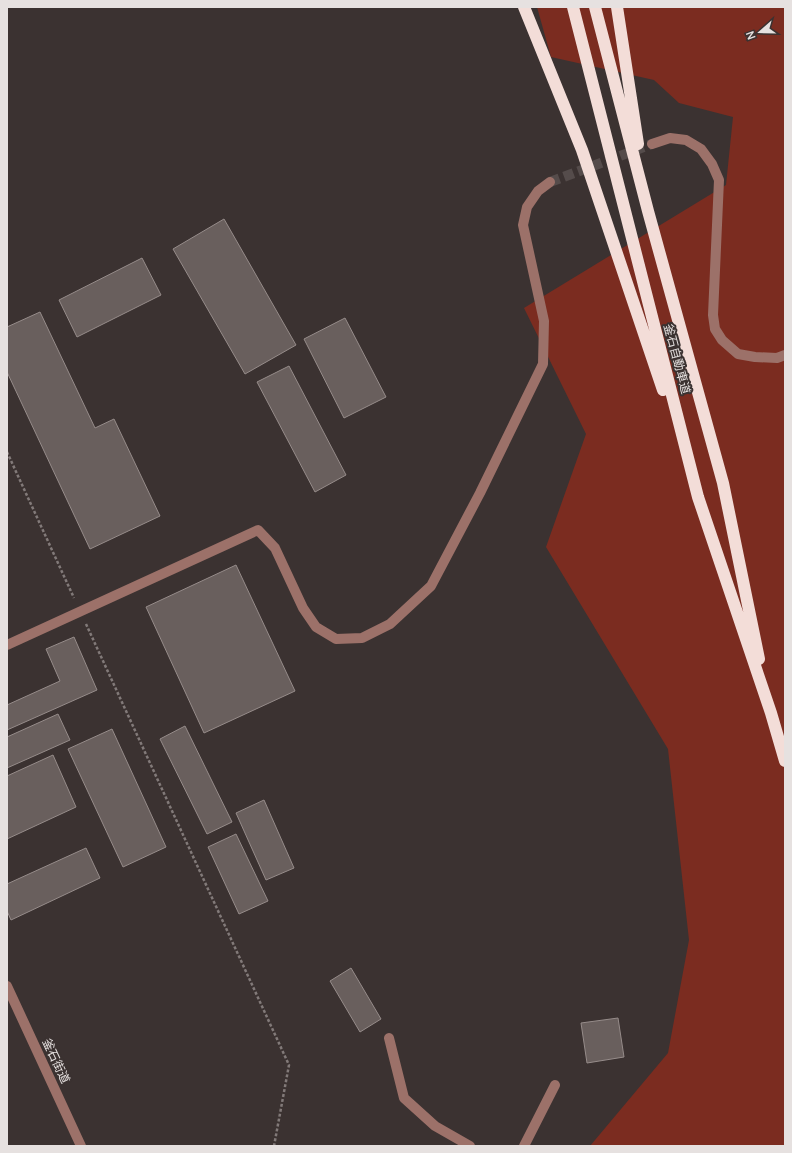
<svg xmlns="http://www.w3.org/2000/svg" width="792" height="1153" viewBox="0 0 792 1153" font-family="Manrope,'Noto Sans JP',sans-serif">
<style>
.green{fill:#7b2c20}
.building{fill:#695f5d;stroke:#968c8a}
.lines{fill:none;stroke-linecap:round;stroke-linejoin:round}
.minor-tunnel{stroke:#554c4b;stroke-width:10;stroke-dasharray:10 5;stroke-linecap:butt}
.path{stroke:#827a79;stroke-width:2.5;stroke-dasharray:3 2;stroke-linecap:butt}
.minor{stroke:#9c7169;stroke-width:10}
.highway{stroke:#f3ddd8;stroke-width:12}
.labels{text-anchor:middle;stroke-width:4;stroke-linejoin:round;paint-order:stroke}
.street-label{font-size:12px;fill:#e6e1e0;stroke:#3b3231}
</style>
<rect width="100%" height="100%" fill="#3b3231"/>
<!-- green -->
<path class="green" d="M537 7H785V1146H590L668 1053 689 940 668 749 546 547 586 434 524 308 726 185 733 117 679 103 654 80 551 57Z"/>
<!-- building -->
<path class="building" d="M224 219 296 345 245 374 173 249Z
M142 258 161 295 77 337 59 300Z
M40 312 95 428 114 419 160 516 90 549 7 372V327Z
M345 318 386 397 344 418 304 339Z
M289 366 346 475 315 492 257 382Z
M236 565 295 691 204 733 146 607Z
M74 637 97 690 7 730V705L60 681 46 649Z
M58 714 70 740 7 768V737Z
M185 726 232 822 207 834 160 739Z
M112 729 166 847 123 867 68 749Z
M53 755 76 807 7 839V776Z
M264 800 294 868 266 880 236 813Z
M236 834 268 901 239 914 208 847Z
M86 848 100 878 11 920 7 911V884Z
M351 968 381 1019 360 1032 330 981Z
M618 1018 624 1057 587 1063 581 1023Z"/>
<g class="lines">
<!-- minor-tunnel -->
<path class="minor-tunnel" d="M550 182 652 144"/>
<!-- path -->
<path class="path" d="M7 452 74 598
M86 624 289 1065 274 1146"/>
<!-- minor -->
<path class="minor" d="M652 144 670 138 686 140 701 149 712 164 719 180 713 315 715 329 722 340 738 354 755 357 777 358 785 355
M7 645 258 530 275 548 303 608 316 627 336 639 362 638 390 624 431 586 480 493 543 364 544 321 523 225 527 207 538 191 550 182
M7 986 81 1146
M389 1038 404 1098 435 1126 470 1146
M524 1146 555 1085"/>
<!-- highway -->
<path class="highway" d="M524 7 582 150 663 390
M573 7 698 497 771 713 785 761
M595 7 648 211 723 483 759 659
M617 7 638 144"/>
</g>
<g class="labels">
<!-- street labels -->
<g class="street-label">
<text transform="translate(677 359) rotate(75)" y="4">釜石自動車道</text>
<text transform="translate(56 1061) rotate(65)" y="4">釜石街道</text>
</g>
</g>
<!-- border -->
<rect width="792" height="1153" fill="none" stroke="#e6e1e0" stroke-width="16"/>
<!-- north arrow -->
<g transform="translate(760 32) rotate(250)" stroke="#3b3231" stroke-width="3" paint-order="stroke">
<path d="M0-3L7 15L0 10L-7 15Z" fill="#e6e1e0"/>
<text y="-6" font-size="11" font-weight="bold" text-anchor="middle" fill="#e6e1e0">N</text>
</g>
</svg>
